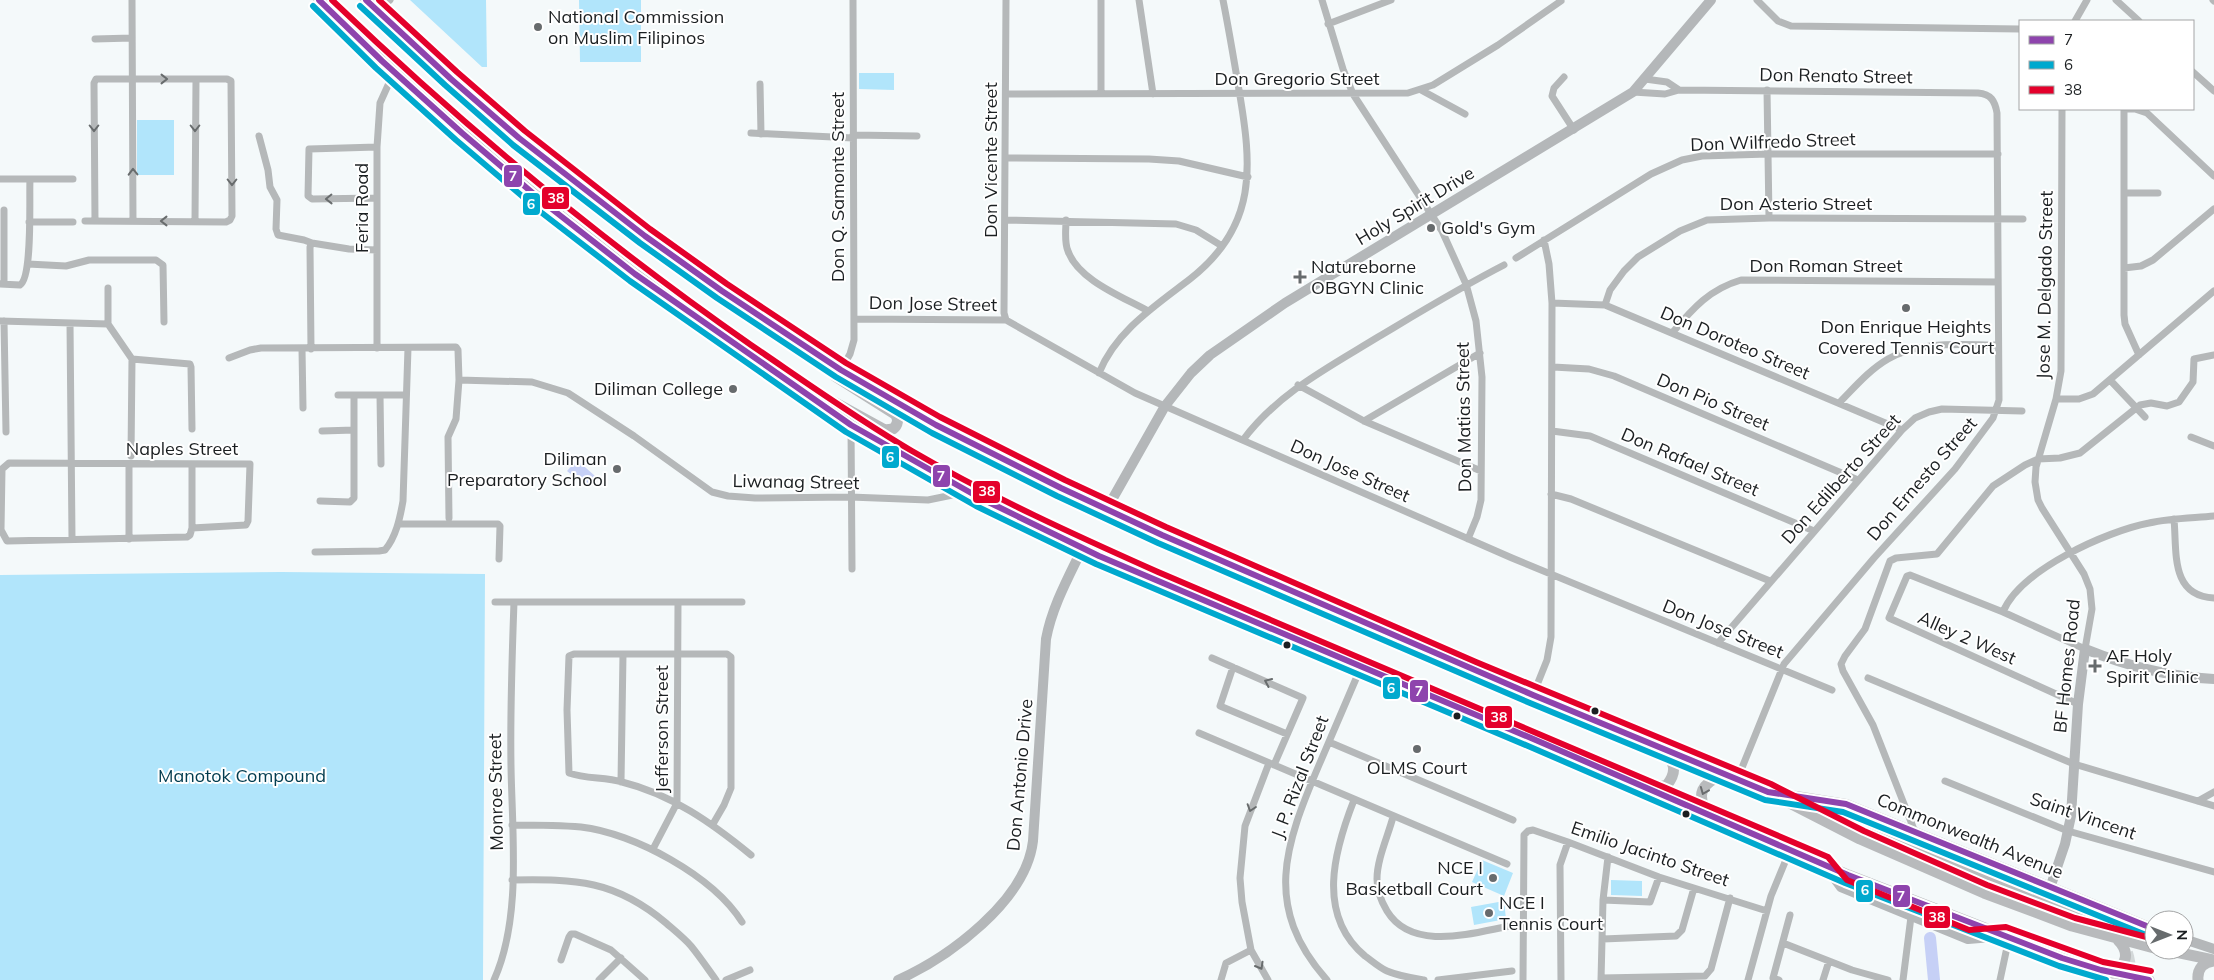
<svg xmlns="http://www.w3.org/2000/svg" width="2214" height="980" viewBox="0 0 2214 980" font-family="Mulish,sans-serif">
<style>
.green{fill:#b1e5fb}
.water{fill:#c6d0f6}
.lines{fill:none;stroke-linecap:round;stroke-linejoin:round}
.river{stroke:#c6d0f6;stroke-width:12}
.primary-tunnel{stroke:#d3d8d9;stroke-width:11;stroke-dasharray:11 5.5;stroke-linecap:butt}
.street{stroke:#b5b8b9;stroke-width:7}
.secondary{stroke:#b4b7b9;stroke-width:10}
.primary{stroke:#b8babc;stroke-width:11}
.bus-1-casing{stroke:#fff;stroke-width:10}
.bus-2-casing{stroke:#fff;stroke-width:10}
.bus-3-casing{stroke:#fff;stroke-width:10}
.bus-1{stroke:#8e44ad;stroke-width:6}
.bus-2{stroke:#00a9ce;stroke-width:6}
.bus-3{stroke:#e4002b;stroke-width:6}
.oneway{stroke:#686c6d}
.oneway2{stroke:#6a6c6e}
.poi-dot{fill:#676b6d;stroke:#fff;stroke-width:2}
.bus-dot{fill:#1b1f21;stroke:#fff;stroke-width:2}
.labels{text-anchor:middle;stroke-width:4;stroke-linejoin:round;paint-order:stroke}
.poi-label{font-size:18px;fill:#1b1f21;stroke:#fff;text-anchor:start}
.street-label{font-size:18px;fill:#1b1f21;stroke:#fff}
.park-label{font-size:18px;fill:#023c4f;stroke:#fff}
.line-badge{stroke:#fff;stroke-width:2}
.badge-label{font-size:14px;text-anchor:middle;font-weight:bold;fill:#fff}
</style>
<rect width="100%" height="100%" fill="#f4f9fa"/>
<!-- green -->
<path class="green" d="M410 0H486L487 67H482Z
M579 0H641V62H580Z
M859 73H894V90L859 89Z
M137 120H174V175H137Z
M281 572 485 574 483 980H0V575Z
M1482 860 1513 873 1504 896 1472 882Z
M1611 880 1642 881V896L1611 895Z
M1504 901 1506 919 1474 925 1471 907Z"/>
<!-- water -->
<path class="water" d="M577 460 595 476 586 487 567 471Z"/>
<g class="lines">
<!-- river -->
<path class="river" d="M1930 938 1934 980"/>
<!-- primary-tunnel -->
<path class="primary-tunnel" d="M2094 918C2120 930 2133 951 2130 980"/>
<!-- street -->
<path class="street" d="M132 0 133 221
M1139 0 1153 94
M1322 0 1343 69 1353 94 1442 231 1466 284 1476 321 1482 377 1481 500 1477 517 1468 539
M1757 0 1778 21 1791 26 2020 29
M2116 0 2139 21
M2213 0 2214 1
M377 11 390 0
M2075 21 2087 0
M1328 24 1391 0
M95 39 132 38
M2193 72 2214 91
M1564 77 1554 88 1552 96 1574 130
M1645 79 1667 82 1679 90
M760 84 761 134
M1421 90 1465 114
M1767 90 1769 218
M1633 92 1665 94 1679 90 1978 93C1991 94 1995 101 1997 113L1999 400 1993 418 1955 469 1874 558 1784 664 1737 780
M1101 93V0
M1006 94 1408 93 1433 85 1498 45 1561 1
M2062 109 2061 371 2056 399 2036 467 2035 482 2038 500 2042 508 2084 574 2090 589 2092 609 2085 649 2003 612 1910 575 1907 576 1889 618 2078 704
M2124 109V315L2125 324 2139 355
M2124 109H2135L2147 113 2214 176
M751 133 853 138
M853 135 917 136
M259 136 268 170 270 187 277 200 276 229 278 235 304 240 312 243 349 249 377 250
M1006 158 1149 159 1179 161 1248 177
M0 179H73
M2124 193H2158
M377 198 312 199 308 196 309 149 377 147
M1005 220 1176 224 1196 230 1222 246
M1066 220C1066 230 1064 242 1068 251 1078 280 1123 297 1148 311
M85 221 226 222 230 220 232 216 231 81 227 79H96L94 83 95 221
M195 221 196 79
M29 222H73
M1516 258 1651 174 1682 160 1702 156 1768 154H1998
M28 264 66 266 89 260H156L163 265 164 322
M2124 268 2141 266 2153 260 2214 209
M0 284 20 285C33 277 29 197 30 179
M4 284V210
M108 288V324
M1552 303 1605 305 1902 430
M1605 305 1610 290 1624 271 1638 257 1680 231 1707 220 1769 218 2023 219
M854 319 1006 320 1135 393 1512 558 1832 690
M1006 320 1004 313 1006 0
M0 321 108 324 132 359 190 364 191 367 192 429
M4 321 6 432
M70 323 72 538
M1673 332C1693 308 1710 289 1741 280L1998 282
M377 348V147L380 103 394 72
M302 349 303 408
M311 349 310 247 312 243
M229 358 250 350 261 348 456 347 458 350 459 380 456 419 448 437 449 518
M1553 367 1589 369 1614 376 1858 480
M841 370 850 354 854 340 853 0
M1099 373C1116 331 1155 306 1190 279 1258 226 1252 166 1239 90 1234 60 1229 30 1223 0
M459 380 532 382 568 393 634 436 712 492 728 496 755 498 850 497 928 500 967 492
M2110 380 2145 417
M1298 385 1364 421 1481 471
M338 395H406
M380 395 381 464
M2056 399H2079L2093 394 2214 291
M1839 403C1854 388 1869 370 1888 359 1920 340 1962 345 1998 345
M1364 421 1480 353
M851 425 852 569
M322 431 354 430
M1552 431 1590 436 1814 531
M2191 437 2214 446
M1243 440C1278 393 1329 367 1378 337 1420 312 1461 287 1504 265
M131 456 132 359
M1551 494 1571 499 1770 581
M320 501 350 502 354 498V395
M2174 519C2177 552 2170 596 2214 598
M398 524H498L500 526 499 559
M192 528 246 525 248 521 250 464 9 463 2 469 1 530 7 541 187 537 190 535 192 528V464
M129 539V464
M315 552 379 551 385 550C396 537 400 518 403 501L408 348
M495 602H742
M2003 612C2020 570 2107 531 2149 523 2170 518 2193 518 2214 516
M1718 643 1902 430 1915 418 1929 412 1942 409 2022 411
M1212 658 1303 698 1274 765
M1233 667 1220 706 1287 734
M1868 678 2074 764 2214 806
M1533 695 1547 660 1551 637 1552 303 1549 264 1544 240
M1199 733 1507 864
M1329 742 1513 820
M1945 781 2068 831 2214 872
M621 782 623 654
M1354 800C1334 851 1316 915 1365 956 1372 961 1380 968 1387 971 1399 976 1412 978 1424 980
M2198 801 2214 792
M1393 817C1388 836 1377 859 1377 879 1377 891 1381 901 1387 911 1412 952 1472 933 1510 926
M713 824 724 805 731 788V657L727 654H574L569 656 567 710 569 773C586 779 605 777 622 782 671 794 712 823 751 855
M512 825C534 825 558 825 581 827 634 833 713 876 742 922
M1915 832 1873 725 1843 671 1841 664 1845 656 1865 629 1890 561 1896 558 1937 554 1993 486 2025 465 2038 459 2060 458 2080 453 2140 405 2151 403 2167 406 2179 402 2193 382 2194 359 2214 355
M653 849 677 803 678 602
M512 880C576 879 615 880 666 923 674 930 684 938 691 946 700 957 708 969 716 980
M1603 900 1650 902 1659 877
M1603 939 1676 936 1682 930 1694 888
M1783 943 1852 970 1888 980
M561 960 569 937 571 934H575L611 950 645 980
M1601 978 1705 976 1711 969 1730 898
M494 980C522 918 512 833 511 766 510 711 512 657 514 602
M599 980 621 958
M726 980 750 970
M1221 980 1226 963 1251 950
M1268 980 1251 950 1242 902 1240 878 1245 826 1269 763
M1327 980C1262 907 1285 845 1319 765 1333 732 1347 700 1361 667
M1438 980 1512 971
M1523 980 1524 835 1528 831 1533 830 1568 842 1659 877 1767 911
M1561 980 1560 865 1568 842
M1601 980 1603 900 1608 857
M1748 980 1771 896 1790 850
M1779 980 1773 978 1790 915
M1823 980 1829 961
M1903 980 1913 901
M2000 980 2009 938"/>
<!-- secondary -->
<path class="secondary" d="M1099 506 1108 503 1113 498 1165 406 1191 373 1210 355 1285 303 1633 92 1711 0
M1772 792 1846 804 2154 929
M1825 865 1841 887 1968 939 2004 936
M2050 888 2065 844 2071 816 2078 704 2085 649C2127 666 2168 677 2214 679
M2184 939 2214 949
M898 980C949 957 1026 901 1033 841L1046 639C1052 607 1068 578 1082 549"/>
<!-- primary -->
<path class="primary" d="M319 0 382 61 462 133 548 206 635 274 851 425 980 498 1099 556 1531 738 1848 875 2062 958 2101 970 2149 980
M366 0 451 79 519 138 645 236 722 291 841 370 936 425 1061 488 1162 535 1473 670 1768 792 1860 839 1984 893 2072 926 2154 948
M812 390 885 430 893 429C898 425 899 419 895 414L835 376 825 363
M1650 789 1667 785C1678 771 1674 762 1664 750
M1807 805 1866 825 2094 918
M1708 815C1695 793 1702 784 1723 774
M2166 950 2214 960
M2113 973C2127 965 2130 952 2118 940
M2198 980C2197 969 2203 962 2214 961"/>
<!-- bus-1 casing -->
<g class="bus-1-casing">
<path id="bus-1" d="M319 0 382 61 462 133 548 206 635 274 851 425 980 498 1099 556 1531 738 1848 875 2062 958 2101 970 2149 980
M366 0 451 79 519 138 645 236 722 291 841 370 936 425 1061 488 1162 535 1533 695 1768 792 1846 804 2154 929"/>
</g>
<!-- bus-2 casing -->
<g class="bus-2-casing">
<path id="bus-2" d="M313 6 376 68 456 140 542 213 630 281 846 432 976 506 1096 564 1528 746 1845 883 2059 966 2106 980
M360 6 445 85 513 145 640 243 717 298 836 377 932 433 1057 496 1158 543 1530 703 1765 800 1843 812 2151 937"/>
</g>
<!-- bus-3 casing -->
<g class="bus-3-casing">
<path id="bus-3" d="M332 0C463 126 602 241 751 345 804 381 857 419 912 451 991 497 1075 535 1158 572L1828 857 1847 880 1969 930 2006 927 2103 962 2151 971
M379 0 457 72 525 131 650 229 727 284 846 363 940 417 1065 480 1166 527 1476 662 1771 784 1864 831 1987 885 2075 918 2154 939"/>
</g>
<!-- bus-1 -->
<use href="#bus-1" class="bus-1"/>
<!-- bus-2 -->
<use href="#bus-2" class="bus-2"/>
<!-- bus-3 -->
<use href="#bus-3" class="bus-3"/>
</g>
<!-- one-way arrows -->
<defs><path id="oneway-chevron" d="M-2-3.5L2.5 0L-2 3.5" fill="none" stroke-width="1.6" stroke-linecap="round" stroke-linejoin="round" transform="scale(1.25)"/></defs>
<g class="oneway">
<use href="#oneway-chevron" transform="translate(164 79)"/>
<use href="#oneway-chevron" transform="translate(94 128) rotate(90)"/>
<use href="#oneway-chevron" transform="translate(195 128) rotate(90)"/>
<use href="#oneway-chevron" transform="translate(133 172) rotate(-91)"/>
<use href="#oneway-chevron" transform="translate(232 182) rotate(90)"/>
<use href="#oneway-chevron" transform="translate(329 199) rotate(179)"/>
<use href="#oneway-chevron" transform="translate(164 221) rotate(-180)"/>
<use href="#oneway-chevron" transform="translate(1268 682) rotate(-156)"/>
<use href="#oneway-chevron" transform="translate(1251 808) rotate(108)"/>
<use href="#oneway-chevron" transform="translate(1260 966) rotate(60)"/>
</g>
<use class="oneway2" href="#oneway-chevron" transform="translate(1704 791) rotate(112)"/>
<!-- markers -->
<g class="poi-dot">
<circle cx="538" cy="27" r="5"/>
<circle cx="1431" cy="228" r="5"/>
<path d="M1297.5 269.5h5v5h5v5h-5v5h-5v-5h-5v-5h5z"/>
<circle cx="1906" cy="308" r="5"/>
<circle cx="733" cy="389" r="5"/>
<circle cx="617" cy="469" r="5"/>
<path d="M2092.5 658.5h5v5h5v5h-5v5h-5v-5h-5v-5h5z"/>
<circle cx="1417" cy="749" r="5"/>
<circle cx="1493" cy="878" r="5"/>
<circle cx="1489" cy="913" r="5"/>
</g>
<g class="bus-dot">
<circle cx="1287" cy="645" r="4.5"/>
<circle cx="1595" cy="711" r="4.5"/>
<circle cx="1457" cy="716" r="4.5"/>
<circle cx="1686" cy="814" r="4.5"/>
</g>
<g class="labels">
<!-- poi labels -->
<g class="poi-label">
<text x="548" y="23">National Commission<tspan x="548" dy="21">on Muslim Filipinos</tspan></text>
<text x="1441" y="234">Gold's Gym</text>
<text x="1311" y="273">Natureborne<tspan x="1311" dy="21">OBGYN Clinic</tspan></text>
<text x="1906" y="333" text-anchor="middle">Don Enrique Heights<tspan x="1906" dy="21">Covered Tennis Court</tspan></text>
<text x="723" y="395" text-anchor="end">Diliman College</text>
<text x="607" y="465" text-anchor="end">Diliman<tspan x="607" dy="21">Preparatory School</tspan></text>
<text x="2106" y="662">AF Holy<tspan x="2106" dy="21">Spirit Clinic</tspan></text>
<text x="1417" y="774" text-anchor="middle">OLMS Court</text>
<text x="1483" y="874" text-anchor="end">NCE I<tspan x="1483" dy="21">Basketball Court</tspan></text>
<text x="1499" y="909">NCE I<tspan x="1499" dy="21">Tennis Court</tspan></text>
</g>
<!-- street labels -->
<g class="street-label">
<text transform="translate(1836 76) rotate(1)" y="6">Don Renato Street</text>
<text x="1297" y="85">Don Gregorio Street</text>
<text transform="translate(1773 142) rotate(-2)" y="6">Don Wilfredo Street</text>
<text transform="translate(991 160) rotate(-90)" y="6">Don Vicente Street</text>
<text transform="translate(838 187) rotate(-90)" y="6">Don Q. Samonte Street</text>
<text x="1796" y="210">Don Asterio Street</text>
<text transform="translate(1415 206) rotate(-31)" y="6">Holy Spirit Drive</text>
<text transform="translate(362 208) rotate(-90)" y="6">Feria Road</text>
<text x="1826" y="272">Don Roman Street</text>
<text transform="translate(2045 285) rotate(-89)" y="6">Jose M. Delgado Street</text>
<text transform="translate(933 304) rotate(1)" y="6">Don Jose Street</text>
<text transform="translate(1735 343) rotate(23)" y="6">Don Doroteo Street</text>
<text transform="translate(1713 402) rotate(23)" y="6">Don Pio Street</text>
<text transform="translate(1464 417) rotate(-91)" y="6">Don Matias Street</text>
<text x="182" y="455">Naples Street</text>
<text transform="translate(1690 462) rotate(23)" y="6">Don Rafael Street</text>
<text transform="translate(1350 471) rotate(24)" y="6">Don Jose Street</text>
<text transform="translate(1841 479) rotate(-48)" y="6">Don Edilberto Street</text>
<text transform="translate(1922 479) rotate(-49)" y="6">Don Ernesto Street</text>
<text transform="translate(796 482) rotate(1)" y="6">Liwanag Street</text>
<text transform="translate(1723 629) rotate(22)" y="6">Don Jose Street</text>
<text transform="translate(1967 638) rotate(24)" y="6">Alley 2 West</text>
<text transform="translate(2067 666) rotate(-84)" y="6">BF Homes Road</text>
<text transform="translate(662 729) rotate(-90)" y="6">Jefferson Street</text>
<text transform="translate(1020 775) rotate(-85)" y="6">Don Antonio Drive</text>
<text transform="translate(1300 777) rotate(-69)" y="6">J. P. Rizal Street</text>
<text transform="translate(496 792) rotate(-91)" y="6">Monroe Street</text>
<text transform="translate(2083 816) rotate(19)" y="6">Saint Vincent</text>
<text transform="translate(1970 836) rotate(22)" y="6">Commonwealth Avenue</text>
<text transform="translate(1650 854) rotate(19)" y="6">Emilio Jacinto Street</text>
</g>
<!-- park labels -->
<g class="park-label">
<text x="242" y="782">Manotok Compound</text>
</g>
</g>
<g class="line-badge">
<rect x="503" y="164" width="20" height="24" rx="5" fill="#8e44ad"/>
<rect x="541" y="186" width="29" height="24" rx="5" fill="#e4002b"/>
<rect x="522" y="192" width="19" height="24" rx="5" fill="#00a9ce"/>
<rect x="881" y="445" width="19" height="24" rx="5" fill="#00a9ce"/>
<rect x="932" y="464" width="19" height="24" rx="5" fill="#8e44ad"/>
<rect x="972" y="480" width="29" height="24" rx="5" fill="#e4002b"/>
<rect x="1382" y="676" width="19" height="24" rx="5" fill="#00a9ce"/>
<rect x="1409" y="679" width="20" height="24" rx="5" fill="#8e44ad"/>
<rect x="1484" y="705" width="29" height="24" rx="5" fill="#e4002b"/>
<rect x="1855" y="879" width="19" height="24" rx="5" fill="#00a9ce"/>
<rect x="1892" y="884" width="19" height="24" rx="5" fill="#8e44ad"/>
<rect x="1923" y="905" width="28" height="24" rx="5" fill="#e4002b"/>
</g>
<g class="badge-label">
<text x="513" y="181">7</text>
<text x="556" y="203">38</text>
<text x="531" y="209">6</text>
<text x="890" y="462">6</text>
<text x="941" y="481">7</text>
<text x="987" y="496">38</text>
<text x="1391" y="693">6</text>
<text x="1419" y="696">7</text>
<text x="1499" y="722">38</text>
<text x="1865" y="895">6</text>
<text x="1901" y="901">7</text>
<text x="1937" y="922">38</text>
</g>
<!-- legend -->
<rect x="2019" y="20" width="175" height="90" fill="#ffffff" stroke="#a4a5a6"/>
<rect x="2029" y="36" width="25" height="8" fill="#8e44ad" stroke="#a4a5a6"/>
<text x="2064" y="45" font-size="15" fill="#1b1f21">7</text>
<rect x="2029" y="61" width="25" height="8" fill="#00a9ce" stroke="#a4a5a6"/>
<text x="2064" y="70" font-size="15" fill="#1b1f21">6</text>
<rect x="2029" y="86" width="25" height="8" fill="#e4002b" stroke="#a4a5a6"/>
<text x="2064" y="95" font-size="15" fill="#1b1f21">38</text>
<!-- north arrow -->
<g transform="translate(2169 935) rotate(90)"><circle r="24" fill="#ffffff" stroke="#a4a5a6"/>
<path d="M0-4L9 19L0 12L-9 19Z" fill="#676b6d"/>
<text y="-8" font-size="14" font-weight="bold" text-anchor="middle" fill="#1b1f21">N</text>
</g>
</svg>
